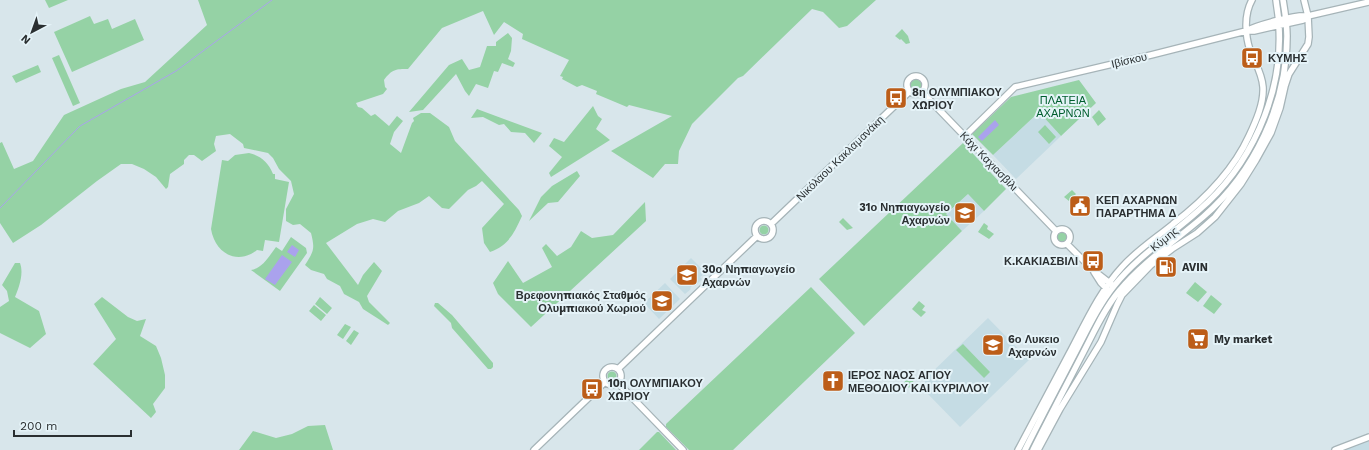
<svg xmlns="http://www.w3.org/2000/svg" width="1369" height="450" viewBox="0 0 1369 450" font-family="'Work Sans',sans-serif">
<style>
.built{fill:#c5dce4}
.green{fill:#95d2a5}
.water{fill:#aaa2ed}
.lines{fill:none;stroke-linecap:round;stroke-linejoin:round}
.stream{stroke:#aaa2ed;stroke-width:1}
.secondary-casing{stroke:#a6b4b8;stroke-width:8}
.secondary{stroke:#fff;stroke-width:5.5}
.labels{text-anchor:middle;stroke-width:4;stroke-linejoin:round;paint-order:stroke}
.poi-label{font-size:11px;font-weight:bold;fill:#2a2f31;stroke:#e5f3f8;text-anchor:start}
.street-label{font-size:11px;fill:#2a2f31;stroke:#e5f3f8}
.park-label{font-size:11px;fill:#005e2e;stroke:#e5f3f8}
</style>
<rect width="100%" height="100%" fill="#d8e6eb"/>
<!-- built -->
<path class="built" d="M1039 112 1061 136 1016 179 993 155Z
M968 194 984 211 962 231 946 215Z
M691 258 707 274 705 276 703 275 700 277 702 279 695 286H692L690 288 691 289 685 294 670 279Z
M665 283 680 299 659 319 644 303Z
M988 318 1029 360 960 427 927 393 925 386V381L927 377Z
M1369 440V450H1345Z"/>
<!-- green -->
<path class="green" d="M45 0H68L49 8Z
M198 0H876L847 26 839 28 823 12 812 9 743 76 738 78 692 124 679 151 678 164H665L653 178 611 151 672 116 629 105 627 107 596 94 597 91 582 85 577 87 562 79 563 77 560 76 569 60 522 39 523 34 504 22 494 35 483 11 442 28 408 69C396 69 392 69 384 80L385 87 387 89 383 94 356 103 358 107 362 108 371 116 375 114 389 126 397 116 403 121 394 132 390 144 401 153 412 123 414 121 413 118 421 113H430L449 127 455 141 519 210 522 216C514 233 509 245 490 252L484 243 482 228 504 204 482 181 476 186 468 190 449 209 442 208 429 196 419 203 398 211 385 222 373 219 357 224 326 243 358 285 363 275 374 262 382 271 367 296 369 302 390 323 388 325 363 309 359 302 344 294 340 286 327 279 324 274 311 270 305 265C314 251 315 249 311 233L300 224 293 225 286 221V209L294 194 291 181 279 169 273 158 268 153 244 148 243 144 230 134 216 136 214 144 216 151 202 161 194 155H189L184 160V164L170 174 168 187 166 189 156 177 144 169 132 164H121L97 181 41 225 13 243 0 223V143L2 142 14 169 33 161 64 115 121 89 145 82 207 25Z
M90 16 94 24 108 19 112 29 135 19 144 40 72 72 54 32Z
M902 29 908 36 910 43 906 44 901 39 900 40 895 36Z
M508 33 512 38 511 51 508 59 515 63 513 67 502 63 498 72 494 71 488 88 476 84 469 96 465 91 456 74 423 110 409 112 449 65 462 59 469 70 480 67 487 46H496V42Z
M59 55 80 103 73 106 52 58Z
M38 65 41 72 16 83 12 76Z
M910.5 85a5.5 5.5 0 1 1 11 0a5.5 5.5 0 1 1-11 0Z
M1079 80 1096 103 1061 136 1039 112 993 155 972 134 1011 97Z
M1272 102 1274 103C1264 136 1246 170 1222 195 1204 215 1182 230 1162 247L1161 246C1181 228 1203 212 1221 193 1245 168 1261 135 1272 102Z
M593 106 598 116 602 119 596 129 610 140 551 177 549 173 562 157 549 146 554 138 564 142Z
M477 109 542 133 534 143 525 133 511 132 504 124 499 125 483 117 471 118Z
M1099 110 1106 119 1098 126 1092 117Z
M1045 125 1056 137 1049 144 1038 132Z
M963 143 1006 189 984 211 968 194 946 214 962 231 864 326 819 279Z
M249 153C261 156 268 162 273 174H275V179L289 182 279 242 265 240 263 251 257 250C237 266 215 253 211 229L222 160 228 161 235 155Z
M577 171 580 176 558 202 548 203 529 221 541 197 552 186Z
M1072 190 1076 194 1069 201 1064 197Z
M645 202 646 221 531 327 498 294 493 283 508 261 523 283 552 267 542 248 546 244 557 256 571 247 581 231 592 238 613 235Z
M843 218 853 228 847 230 839 222Z
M984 223 988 226 987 229 994 234 989 239 978 232Z
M759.5 230a4.5 4.5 0 1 1 9 0a4.5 4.5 0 1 1-9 0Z
M1056.5 238a5.5 5.5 0 1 1 11 0a5.5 5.5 0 1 1-11 0Z
M291 237 306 248 307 253 280 291 251 270C263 268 269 256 276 247L282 251Z
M15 263H20C24 274 19 287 15 297L39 311 46 334 30 348 0 333V307L9 301 7 291 2 285Z
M1195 282 1207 292 1198 302 1186 293Z
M811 287 855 333 733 450H689L666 427V424Z
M1211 295 1222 304 1214 314 1203 306Z
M102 297 128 317 137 321 146 319 140 336 156 346 161 358 165 375V388L153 404 156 412 151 418 93 364 116 339 94 304Z
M320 297 332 308 327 314 315 304Z
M919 301 925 306 922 310 926 312 921 317 912 309Z
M435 303H438L452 315 493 363V367L491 369H488L452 328 451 323 434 306Z
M314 305 326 315 321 321 309 311Z
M345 324 351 327 343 339 337 335Z
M354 330 359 333 351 345 346 341Z
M963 344 990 372 984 378 956 350Z
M607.5 376a4.5 4.5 0 1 1 9 0a4.5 4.5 0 1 1-9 0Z
M904.5 383a4.5 4.5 0 1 1 9 0a4.5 4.5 0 1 1-9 0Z
M325 425 333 450H239L253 431 276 438 292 434 308 426Z
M657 432H659L676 450H639Z"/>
<!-- water -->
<path class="water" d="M995 120 999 125 982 141 978 137Z
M292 245 299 250 295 257 287 252Z
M282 255 292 262 275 285 265 279Z"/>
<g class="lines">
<!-- stream -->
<path class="stream" d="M0 208 80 126 176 71 272 0"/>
<!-- secondary casing -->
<g class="secondary-casing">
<path id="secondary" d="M1247 31H1254L1303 20 1308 16
M907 85a9 9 0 1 1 18 0a9 9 0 1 1-18 0Z
M922 92 1056 231
M965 136 1015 87 1151 55 1246 31C1257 25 1297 14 1308 16L1369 2
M755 230a9 9 0 1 1 18 0a9 9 0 1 1-18 0Z
M771 224 910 91
M1054 237a8 8 0 1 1 16 0a8 8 0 1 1-16 0Z
M1067 244 1093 270 1111 284
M1094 272 1101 283 1108 290
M603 376a9 9 0 1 1 18 0a9 9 0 1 1-18 0Z
M618 369 757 236
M618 383 683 450
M534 450 605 382
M1018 450C1035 418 1052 386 1069 354 1085 324 1099 292 1122 267 1137 250 1156 238 1173 224 1203 201 1233 171 1249 136 1256 121 1264 103 1263 87 1262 73 1255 63 1250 50 1245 35 1244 14 1252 0
M1025 450C1041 418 1058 386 1075 353 1087 330 1098 306 1114 286 1138 256 1170 236 1198 211 1250 167 1283 96 1279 27 1279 18 1277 9 1276 0
M1033 450C1049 418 1066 386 1083 353 1094 332 1104 309 1119 291 1143 262 1175 241 1203 217 1254 173 1287 104 1287 36 1287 24 1285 12 1283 0
M1038 450 1060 409 1101 342 1117 305 1122 295 1151 265 1172 249 1197 233 1215 217 1241 184 1256 160 1271 133 1280 108 1285 86 1289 74 1308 44 1309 37 1308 16 1304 0
M1335 450 1369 437"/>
</g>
<!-- secondary -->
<use href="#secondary" class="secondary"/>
</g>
<!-- icons -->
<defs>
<g id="bus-square" transform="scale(1.15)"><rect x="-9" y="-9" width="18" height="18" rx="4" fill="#bc5d18" stroke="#e5f3f8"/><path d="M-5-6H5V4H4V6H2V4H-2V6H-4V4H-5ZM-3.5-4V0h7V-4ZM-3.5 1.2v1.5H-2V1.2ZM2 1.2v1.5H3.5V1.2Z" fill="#fff"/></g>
<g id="civic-square" transform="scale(1.15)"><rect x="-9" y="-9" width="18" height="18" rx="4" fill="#bc5d18" stroke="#e5f3f8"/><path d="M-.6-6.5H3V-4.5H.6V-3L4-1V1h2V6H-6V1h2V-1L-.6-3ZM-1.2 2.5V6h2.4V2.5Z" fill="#fff"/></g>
<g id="school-square" transform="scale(1.15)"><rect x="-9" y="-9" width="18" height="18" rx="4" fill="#bc5d18" stroke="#e5f3f8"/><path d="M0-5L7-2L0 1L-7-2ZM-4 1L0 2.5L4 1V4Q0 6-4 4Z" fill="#fff"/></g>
<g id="fuel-square" transform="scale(1.15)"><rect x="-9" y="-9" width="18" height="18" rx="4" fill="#bc5d18" stroke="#e5f3f8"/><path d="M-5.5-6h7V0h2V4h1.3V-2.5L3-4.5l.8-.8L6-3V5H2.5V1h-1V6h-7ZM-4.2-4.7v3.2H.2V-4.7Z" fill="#fff"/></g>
<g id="supermarket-square" transform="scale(1.15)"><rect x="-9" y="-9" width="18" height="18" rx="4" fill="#bc5d18" stroke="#e5f3f8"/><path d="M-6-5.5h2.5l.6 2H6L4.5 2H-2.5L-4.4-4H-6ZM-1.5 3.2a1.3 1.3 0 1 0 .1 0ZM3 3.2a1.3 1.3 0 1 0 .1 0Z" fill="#fff"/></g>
<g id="church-square" transform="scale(1.15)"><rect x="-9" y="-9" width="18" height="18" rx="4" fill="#bc5d18" stroke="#e5f3f8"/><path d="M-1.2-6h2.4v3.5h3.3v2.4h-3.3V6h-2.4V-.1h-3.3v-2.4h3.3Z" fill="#fff"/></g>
</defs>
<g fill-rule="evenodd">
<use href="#bus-square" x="1252" y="58"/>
<use href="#bus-square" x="896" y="98"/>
<use href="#civic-square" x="1080" y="206"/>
<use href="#school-square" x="965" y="213"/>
<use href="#bus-square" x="1093" y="261"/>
<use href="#fuel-square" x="1166" y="267"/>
<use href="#school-square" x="687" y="275"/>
<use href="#school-square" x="662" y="301"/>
<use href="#supermarket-square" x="1198" y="339"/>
<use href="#school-square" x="993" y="345"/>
<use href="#church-square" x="833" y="381"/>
<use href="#bus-square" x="592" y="389"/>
</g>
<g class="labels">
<!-- poi labels -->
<g class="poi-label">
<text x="1268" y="62">ΚΥΜΗΣ</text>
<text x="912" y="96">8η ΟΛΥΜΠΙΑΚΟΥ<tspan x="912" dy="13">ΧΩΡΙΟΥ</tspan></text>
<text x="1096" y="204">ΚΕΠ ΑΧΑΡΝΩΝ<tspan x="1096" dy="13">ΠΑΡΑΡΤΗΜΑ Δ</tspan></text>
<text x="950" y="211" text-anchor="end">31ο Νηπιαγωγείο<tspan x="950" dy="13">Αχαρνών</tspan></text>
<text x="1078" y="265" text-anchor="end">Κ.ΚΑΚΙΑΣΒΙΛΙ</text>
<text x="1182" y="271">AVIN</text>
<text x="702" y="273">30ο Νηπιαγωγείο<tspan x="702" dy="13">Αχαρνών</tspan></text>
<text x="646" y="299" text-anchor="end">Βρεφονηπιακός Σταθμός<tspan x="646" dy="13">Ολυμπιακού Χωριού</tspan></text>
<text x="1008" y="343">6ο Λυκειο<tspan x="1008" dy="13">Αχαρνών</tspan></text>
<text x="1214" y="343">My market</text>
<text x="848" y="379">ΙΕΡΟΣ ΝΑΟΣ ΑΓΙΟΥ<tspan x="848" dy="13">ΜΕΘΟΔΙΟΥ ΚΑΙ ΚΥΡΙΛΛΟΥ</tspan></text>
<text x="608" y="387">10η ΟΛΥΜΠΙΑΚΟΥ<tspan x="608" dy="13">ΧΩΡΙΟΥ</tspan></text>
</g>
<!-- street labels -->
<g class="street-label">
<text transform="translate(1129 60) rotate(-13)" y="4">Ιβίσκου</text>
<text transform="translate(840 158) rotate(-44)" y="4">Νικόλαου Κακλαμανάκη</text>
<text transform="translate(989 161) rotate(46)" y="4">Κάχι Καχιασβίλι</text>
<text transform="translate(1164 239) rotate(-39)" y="4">Κύμης</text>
</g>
<!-- park labels -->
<g class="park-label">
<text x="1063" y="104">ΠΛΑΤΕΙΑ<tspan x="1063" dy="13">ΑΧΑΡΝΩΝ</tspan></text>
</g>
</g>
<!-- north arrow -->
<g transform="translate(32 32) rotate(221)" stroke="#e5f3f8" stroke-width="3" paint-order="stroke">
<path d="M0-3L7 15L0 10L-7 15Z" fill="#2a2f31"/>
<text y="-6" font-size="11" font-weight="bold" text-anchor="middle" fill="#2a2f31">N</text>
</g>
<!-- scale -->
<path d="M14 430v6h117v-6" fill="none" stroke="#2a2f31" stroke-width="2"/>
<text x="20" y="430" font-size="12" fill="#2a2f31" stroke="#e5f3f8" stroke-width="3" paint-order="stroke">200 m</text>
</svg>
